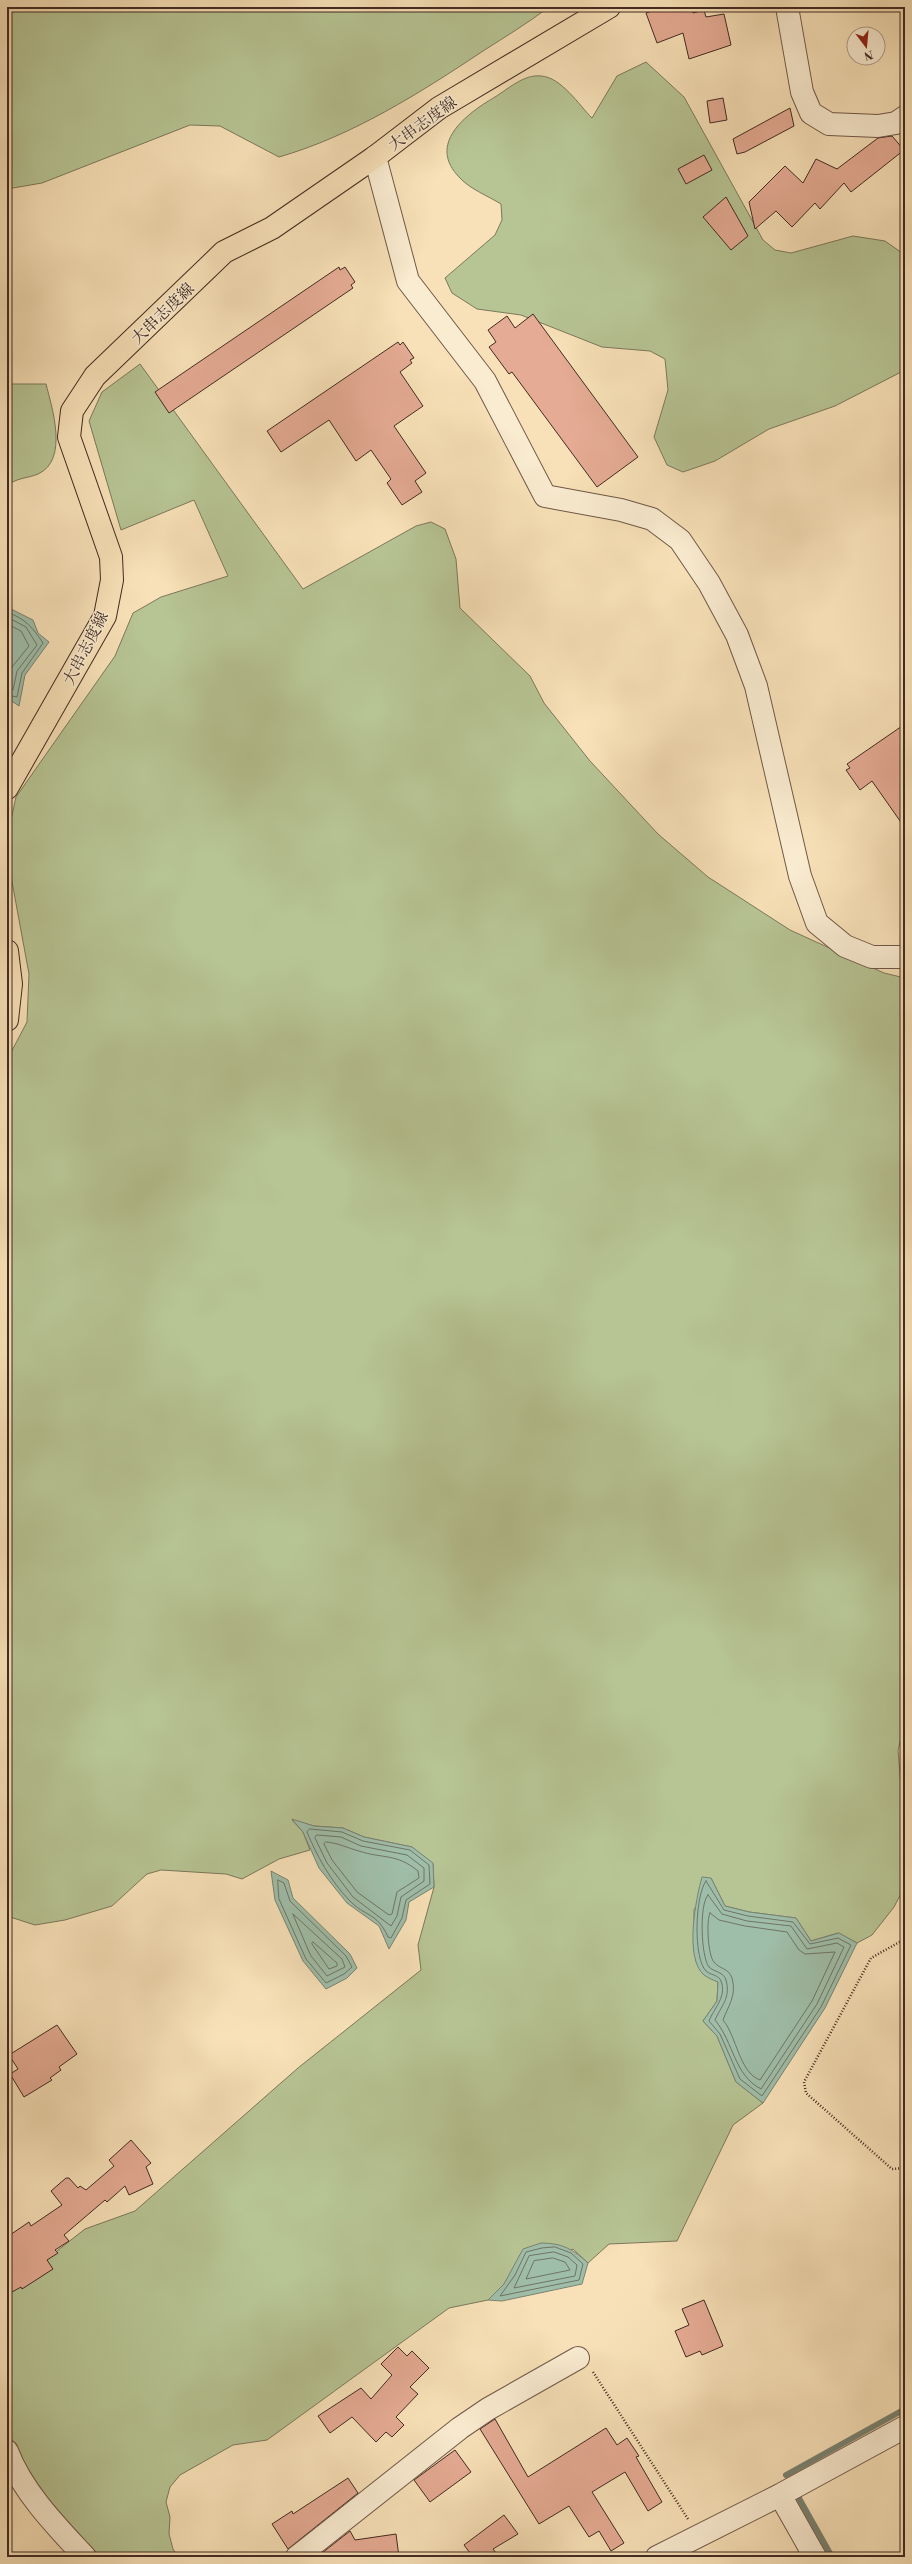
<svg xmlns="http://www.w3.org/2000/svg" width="912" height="2564" viewBox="0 0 912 2564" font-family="'Libre Bodoni','Noto Serif JP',serif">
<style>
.green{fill:#b7c494;stroke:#7c785c}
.water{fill:#9fbea9;stroke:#7a8373}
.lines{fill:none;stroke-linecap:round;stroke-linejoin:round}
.shore{stroke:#707466;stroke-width:1}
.stream{stroke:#7a8373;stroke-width:6}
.building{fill:#e5ab94;stroke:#422b23}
.minor-casing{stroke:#705848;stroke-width:24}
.major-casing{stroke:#422b23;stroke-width:24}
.path{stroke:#422b23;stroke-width:2.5;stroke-dasharray:1 2;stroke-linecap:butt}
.minor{stroke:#faecd1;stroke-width:22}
.major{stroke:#f8e1b8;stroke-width:22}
.labels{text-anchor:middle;stroke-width:3;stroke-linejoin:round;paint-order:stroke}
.street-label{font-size:16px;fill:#422b23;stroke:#faecd1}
</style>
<rect width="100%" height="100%" fill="#f8e1b8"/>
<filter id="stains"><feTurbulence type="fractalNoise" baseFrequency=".005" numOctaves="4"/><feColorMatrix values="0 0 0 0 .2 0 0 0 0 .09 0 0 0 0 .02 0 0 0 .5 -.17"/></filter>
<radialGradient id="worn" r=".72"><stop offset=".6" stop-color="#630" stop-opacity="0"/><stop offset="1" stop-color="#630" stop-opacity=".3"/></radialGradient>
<!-- green -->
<path class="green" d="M7 7H549C528 23 505 37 483 51 420 93 352 136 279 157L220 126 190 125 42 183 7 189Z
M646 62 684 97 763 240 775 250 791 253 853 236 885 241 905 255V370L835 406 769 429 715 461 683 472 667 465 654 437 668 390 665 359 650 351 602 347 521 315 477 309 452 293 445 278 495 235 502 220 501 204C488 196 470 189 460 178 426 144 466 114 495 97 508 89 524 74 541 76 561 77 579 105 592 118L617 76Z
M140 364 303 589 416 526 431 522 445 529 456 559 460 608 530 676 544 703 590 761 658 834 708 877 790 930 884 973 905 978V1723L898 1750 905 1833V1886L894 1907 872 1935 857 1943 838 1933 811 1941 796 1918 749 1912 725 1906 711 1878 694 1910V1949L696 1961 703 1974 718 1982 717 2001 703 2021 717 2036 736 2082 763 2103 733 2125 677 2241 609 2244 588 2263 573 2249 511 2273 504 2284 488 2300 449 2308 267 2440 233 2445 180 2475 170 2487 166 2502 170 2517 169 2534 173 2549 178 2557H86L18 2473 7 2429V2290L85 2229 135 2211 298 2068 421 1970 418 1945 434 1887 433 1864 412 1847 364 1837 343 1828 314 1826 292 1820 303 1832 310 1850 279 1859 242 1879 226 1874 161 1870 147 1874 112 1906 65 1920 35 1925 7 1916V1060L27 1022 29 974 8 860 9 829 16 797 115 656 133 613 161 597 228 576 194 500 121 530 89 421 102 392Z
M7 384H46C52 408 69 460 38 474 29 478 15 478 7 486Z"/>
<!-- water -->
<path class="water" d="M9 608 33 620 38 633 49 642 25 675 19 706 7 698Z
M292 1819 314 1826 343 1828 364 1837 412 1847 433 1863 434 1887 409 1902 406 1920 389 1949 379 1926 347 1903 319 1868 303 1832Z
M271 1871 288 1880 293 1898 350 1954 357 1968 347 1978 326 1989 303 1961 275 1900Z
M702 1877 711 1878 725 1906 749 1912 796 1918 811 1941 839 1933 857 1943 825 2008 763 2103 736 2082 717 2036 703 2021 717 2001 718 1982C713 1980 708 1978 704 1975 684 1958 696 1898 702 1877Z
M541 2243C562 2243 573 2249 588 2263L582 2284 502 2301 488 2300 504 2284 523 2249Z"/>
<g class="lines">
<!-- shore -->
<path class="shore" d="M7 612C26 619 33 628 43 643L22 673 17 697 7 695
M7 617 26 627 37 645 17 671 13 690H7
M7 624 21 631 29 646 12 667 7 684
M310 1829 342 1832 363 1841 410 1850 429 1865 430 1884 406 1900 402 1918 391 1938 388 1937C377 1912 365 1917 349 1900 330 1880 317 1856 307 1832Z
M317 1835 341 1837 361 1846 407 1855 424 1868V1881L401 1897 397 1916 391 1926 353 1897 327 1863 315 1838Z
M326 1842C339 1843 347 1848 359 1851 383 1859 396 1853 418 1871L419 1878 397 1892 392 1914 389 1915 357 1892 332 1860 324 1844Z
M278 1880 284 1883 290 1901 346 1956 352 1967 344 1974 326 1983 306 1959 279 1899Z
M706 1881 724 1910 748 1916 793 1922 810 1944 838 1938 851 1945 821 2007 762 2096 740 2079 720 2034 709 2021C714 2008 727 1997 721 1981 719 1975 710 1975 706 1971 693 1958 695 1895 706 1881Z
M708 1895 722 1914 747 1921 791 1926 807 1949 837 1943 844 1947 817 2004 761 2089C734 2075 734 2043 715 2020 721 2006 731 1998 726 1980 724 1972 714 1972 709 1967 701 1957 699 1904 708 1895Z
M710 1913 719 1920 745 1926 787 1932 799 1950 805 1954 835 1952 812 2001 760 2080C739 2072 737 2037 723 2020 728 2006 737 1996 732 1978 729 1968 719 1969 714 1962 708 1956 706 1920 710 1913Z
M293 1914 342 1959 345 1967 327 1976 311 1956Z
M313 1942 337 1963V1966L329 1969 312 1944Z
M555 2247 571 2253 583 2264 579 2280 500 2296 515 2275 526 2252 542 2248Z
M554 2252 568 2257 577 2265 575 2276 514 2288 529 2256Z
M553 2258 565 2262 570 2270 526 2279 534 2261Z"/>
<!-- stream -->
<path class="stream" d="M786 2475 905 2409
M796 2493 832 2557"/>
</g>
<!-- building -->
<path class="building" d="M664 7H691L693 13 704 10 706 17 724 14 731 45 689 59 683 33 657 43 646 13Z
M723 98 727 120 710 123 707 101Z
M790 108 794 126 745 152 737 154 733 139Z
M892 136 904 150 851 192 844 183 820 209 815 203 792 227 776 211 755 229 749 202 785 166 803 183 816 159 837 169 878 138Z
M704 155 712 170 686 184 678 169Z
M726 197 748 236 731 250 703 217Z
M339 267 340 270 345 267 355 282 351 285 353 288 169 413 155 392Z
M533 314 638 457 597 487 512 372 509 374 489 347 496 342 488 330 507 316 515 328Z
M398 342 400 345 403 342 414 358 410 360 412 363 400 372 423 406 394 426 426 473 415 481 422 492 402 505 387 483 391 479 371 450 356 461 329 420 281 452 267 431Z
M905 724V828L872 781 860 790 846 770 850 768 847 764Z
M57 2025 77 2054 59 2067 61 2070 50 2078 52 2080 24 2097 10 2074 18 2069 9 2055Z
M131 2140 151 2163 146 2167 153 2184 129 2195 125 2186 107 2202 105 2200 64 2235 69 2241 55 2250 58 2253 47 2260 53 2269 22 2289 21 2287 12 2292 7 2283V2237L29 2222 31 2226 62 2205 51 2191 66 2178H69L78 2188 80 2186 86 2190 114 2166 109 2160Z
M704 2300 723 2346 702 2355 700 2351 686 2357 675 2331 689 2325 682 2309Z
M398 2347 407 2356 412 2351 429 2368 410 2387 418 2394 396 2417 404 2425 392 2437 386 2432 376 2442 352 2417 330 2433 318 2416 361 2388 371 2399 392 2375 381 2364Z
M495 2419 528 2477 606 2428 617 2445 627 2438 639 2456 636 2457 662 2502 648 2511 625 2472 592 2492 624 2543 611 2551 599 2531 589 2537 569 2506 539 2524 480 2429Z
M455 2450 471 2472 430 2502 414 2480Z
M348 2478 358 2493 288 2549 272 2524 292 2511 293 2514Z
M504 2515 518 2534 493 2549 499 2557H473L464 2545Z
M350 2531 355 2540 396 2534 399 2557H317Z"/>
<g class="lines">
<!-- minor casing -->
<g class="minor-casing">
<path id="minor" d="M787 7 802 92 811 113 829 124 878 126 896 123 905 117
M375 157 408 281 485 381 545 496 621 510 652 519 680 540 709 583 737 635 756 686 800 876 817 923 845 946 872 957H905
M7 2451C22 2491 56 2526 85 2557
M780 2495 815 2557
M297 2557 460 2428 488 2409 578 2358
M657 2557 780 2495 905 2427"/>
</g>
<!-- major casing -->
<g class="major-casing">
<path id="major" d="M7 788 105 616 112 580 111 557 69 437 72 411 95 376 224 252 272 228 375 157 439 108 609 7
M7 951 11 984 7 1020"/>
</g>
<!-- path -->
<path class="path" d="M905 1939 871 1958 804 2082 806 2093 892 2169 905 2168
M593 2372 688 2519"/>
<!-- minor -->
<use href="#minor" class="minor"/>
<!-- major -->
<use href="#major" class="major"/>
</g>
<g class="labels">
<!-- street labels -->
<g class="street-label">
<text transform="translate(422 123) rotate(-36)" y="6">大串志度線</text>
<text transform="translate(162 313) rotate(-44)" y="6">大串志度線</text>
<text transform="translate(85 648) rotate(-63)" y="6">大串志度線</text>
</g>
</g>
<!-- margin -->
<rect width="912" height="2564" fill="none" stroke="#f8e1b8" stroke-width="24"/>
<rect x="8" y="8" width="896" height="2548" fill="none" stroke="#422b23" stroke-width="2"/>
<rect x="12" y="12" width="888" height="2540" fill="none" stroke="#422b23"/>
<!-- north arrow -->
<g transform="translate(866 46) rotate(164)"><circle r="19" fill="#faecd1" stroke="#b09f8b"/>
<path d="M0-3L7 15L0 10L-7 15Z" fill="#8f2418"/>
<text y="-6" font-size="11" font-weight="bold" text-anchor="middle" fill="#422b23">N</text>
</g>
<rect width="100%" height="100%" filter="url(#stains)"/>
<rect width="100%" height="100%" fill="url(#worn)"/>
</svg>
